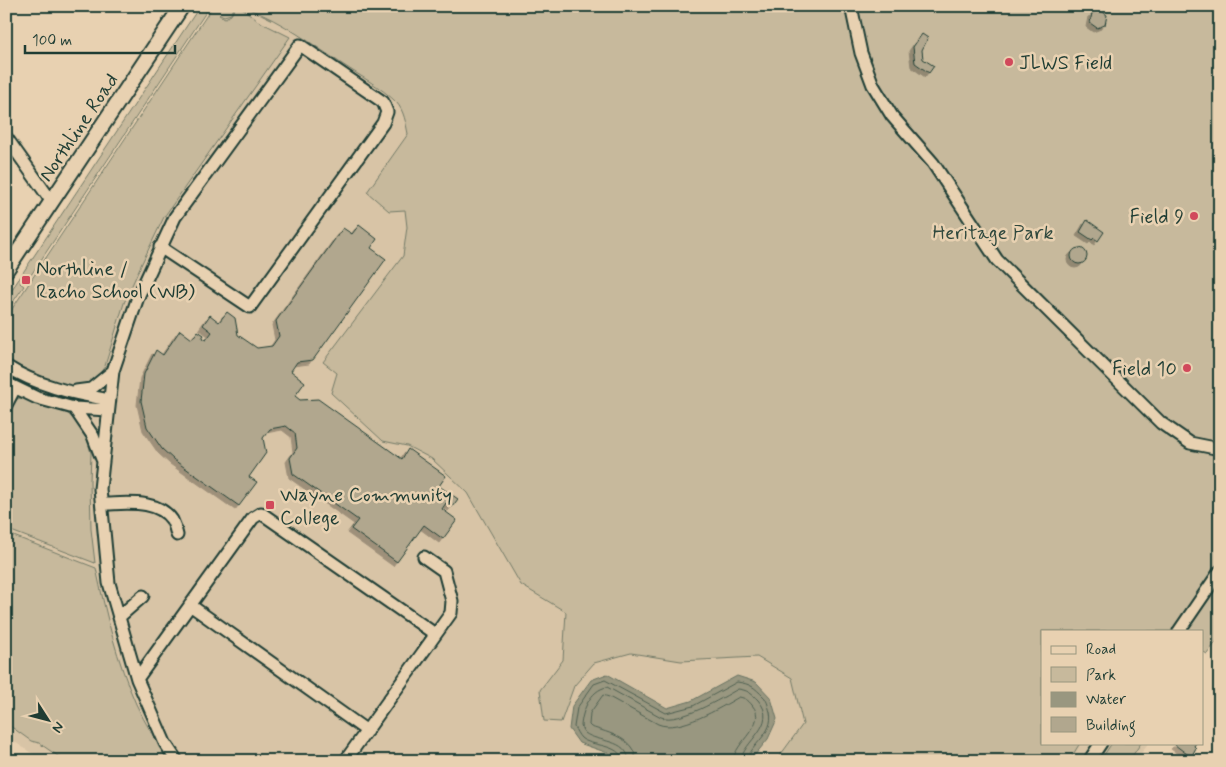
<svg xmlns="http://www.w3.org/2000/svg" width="1226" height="767" viewBox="0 0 1226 767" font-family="Mynerve,sans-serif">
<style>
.built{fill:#d8c4a6}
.green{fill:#c7b99c;stroke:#737b68}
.water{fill:#999780;stroke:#687362}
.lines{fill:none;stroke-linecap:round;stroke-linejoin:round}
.shore{stroke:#506152;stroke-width:1}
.building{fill:#b1a78e;stroke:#1f3d34;filter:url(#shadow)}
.minor-casing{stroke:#1f3d34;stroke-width:15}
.major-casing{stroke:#1f3d34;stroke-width:18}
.minor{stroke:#e8d1b1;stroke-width:11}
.major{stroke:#e8d1b1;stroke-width:14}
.poi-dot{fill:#d1495b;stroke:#e8d1b1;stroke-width:2}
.labels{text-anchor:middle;stroke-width:5;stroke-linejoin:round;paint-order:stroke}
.poi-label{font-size:20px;fill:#1f3d34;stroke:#e8d1b1;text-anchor:start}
.street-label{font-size:20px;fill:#1f3d34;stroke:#e8d1b1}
.park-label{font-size:20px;fill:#30493e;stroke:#e8d1b1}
</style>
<defs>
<filter id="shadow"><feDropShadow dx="-4" dy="4" stdDeviation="0" flood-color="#0004"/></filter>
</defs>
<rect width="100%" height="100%" fill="#e8d1b1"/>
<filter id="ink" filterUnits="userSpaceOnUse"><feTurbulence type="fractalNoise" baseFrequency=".02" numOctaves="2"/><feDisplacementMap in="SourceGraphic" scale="10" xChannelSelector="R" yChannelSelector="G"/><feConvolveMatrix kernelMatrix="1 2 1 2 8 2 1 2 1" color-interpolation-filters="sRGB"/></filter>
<g filter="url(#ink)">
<!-- built -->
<path class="built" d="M213 6H268L1173 631H1042V743H1148L1136 761H43L6 736V317Z"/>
<!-- green -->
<path class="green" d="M200 6H210L29 278 22 274Z
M213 6H235L231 14 224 16 220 14 219 15 225 18 231 15 236 6H240L258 21 290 37 164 217 142 263 124 303 105 366C100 373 97 380 89 383 68 395 24 371 6 358V318Z
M247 6H1220V637L1207 654 1202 651V631H1042V743H1080L1069 761H776L803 724 792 678 757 657 681 661 631 653 594 663 574 686 561 722 544 721 540 690 563 660 566 612 521 585 468 493 432 459 407 446 383 441 331 393 337 373 323 362 403 256 407 227 405 210 389 211 367 192 408 134C406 124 404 110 396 102 381 87 360 76 342 64 312 44 283 22 249 9Z
M21 276 24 278 20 283 24 286 6 312V298Z
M25 397 68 414 78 422 85 432 91 453 90 481 91 529 95 563 6 529V413L17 399Z
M6 533 96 568C106 615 117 661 136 704 145 723 157 742 168 761H65L39 743 31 741 6 723Z
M1112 743H1141L1129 761H1100Z"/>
<!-- water -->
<path class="water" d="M607 674 667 708 691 701 737 676 756 682 771 698 777 719 768 739 750 761H620L611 754 579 743 569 729 572 706 591 680Z"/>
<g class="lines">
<!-- shore -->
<path class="shore" d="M623 761C620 743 591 747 581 738 578 735 576 730 574 727L577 708 594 684 605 680 666 713 693 706 737 682C751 684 754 687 764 697 768 702 768 706 770 712 775 734 749 745 747 761
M629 761C627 738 598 743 585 733 583 731 582 729 581 726 582 711 590 690 607 687L661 717C679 724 722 698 738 689 747 690 751 693 758 700 780 725 742 741 741 761
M636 761C635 738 609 733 591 727L589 725 590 713 603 695 609 697 658 724C679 733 720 708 739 697 745 698 748 700 752 705 769 724 734 742 733 761"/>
</g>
<!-- building -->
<path class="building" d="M1100 10 1107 15 1105 25 1097 28 1090 23 1092 13Z
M922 34 928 38 922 50 923 59 934 66 929 73 915 63 913 47Z
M1087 220 1104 232 1098 241 1094 238 1092 240 1080 232Z
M359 225 377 239 371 248 386 259 313 360 297 362 291 371 305 382 295 396 300 400 318 399 402 459 408 449 446 476 439 486 458 499 452 507 446 503 442 509 457 520 443 539 424 525 397 562 351 529 358 520 293 474 290 458 297 448 295 433 286 426 270 429 263 438 266 453 249 477 257 482 239 506 174 460 162 449 147 427 141 401 144 374 156 350 163 355 180 330 192 339 198 331 204 335 202 338 206 340 212 332 203 325 210 315 219 322 227 312 235 318 238 335 257 348 272 346 279 336 276 321 343 228 352 234Z
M1071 256a8 8 0 1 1 16 0a8 8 0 1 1-16 0Z
M1177 743H1196L1194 746 1196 748 1191 757 1175 745Z"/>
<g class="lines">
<!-- minor casing -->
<g class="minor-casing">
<path id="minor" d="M851 6 861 53 873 85 892 116 933 163 997 260 1161 423 1190 443 1220 449
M6 137 52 202
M160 247 250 307 383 123 387 112 383 102 300 45 175 217 138 297 113 371 100 489 109 583 137 679 165 743 177 761
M6 366C37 386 73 393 109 400
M6 383 37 398 74 408 108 410
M76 391 91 389 113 371
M6 405 15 388
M74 408 93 436 102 459
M102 504C124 504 157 498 172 520 174 524 176 530 177 535
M190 605 367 731
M119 617 143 596
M1179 631 1220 571
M137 679 253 518 261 513 435 634
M345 761 451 613 452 601 444 571 424 557
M1089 761 1101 743"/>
</g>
<!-- major casing -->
<g class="major-casing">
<path id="major" d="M6 270 182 6"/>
</g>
<!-- minor -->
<use href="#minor" class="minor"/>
<!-- major -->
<use href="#major" class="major"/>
</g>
</g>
<!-- markers -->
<g class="poi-dot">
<circle cx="1009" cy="62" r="5"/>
<circle cx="1194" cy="216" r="5"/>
<rect x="21" y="275" width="10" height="10" rx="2.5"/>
<circle cx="1187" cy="368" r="5"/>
<rect x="265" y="500" width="10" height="10" rx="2.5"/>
</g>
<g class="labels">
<!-- poi labels -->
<g class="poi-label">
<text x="1019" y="69">JLWS Field</text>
<text x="1184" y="223" text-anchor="end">Field 9</text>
<text x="36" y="275">Northline /<tspan x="36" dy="23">Racho School (WB)</tspan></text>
<text x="1177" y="375" text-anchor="end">Field 10</text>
<text x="280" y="501">Wayne Community<tspan x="280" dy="23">College</tspan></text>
</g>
<!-- street labels -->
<g class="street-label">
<text transform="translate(78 127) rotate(-56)" y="7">Northline Road</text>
</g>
<!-- park labels -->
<g class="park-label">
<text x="993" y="239">Heritage Park</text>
</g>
</g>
<!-- margin -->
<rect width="1226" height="767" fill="none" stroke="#e8d1b1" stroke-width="25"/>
<rect x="12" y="12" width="1201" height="742" fill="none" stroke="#1f3d34" stroke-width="2" filter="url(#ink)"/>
<!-- legend -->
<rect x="1041" y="630" width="162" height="115" fill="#e8d1b1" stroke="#98967f"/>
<rect x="1051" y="646" width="25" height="8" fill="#e8d1b1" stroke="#98967f"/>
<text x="1086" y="654" font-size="15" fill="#1f3d34">Road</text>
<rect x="1051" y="667" width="25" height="15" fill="#c7b99c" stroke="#98967f"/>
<text x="1086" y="680" font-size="15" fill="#1f3d34">Park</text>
<rect x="1051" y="692" width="25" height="15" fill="#999780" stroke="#98967f"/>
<text x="1086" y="704" font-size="15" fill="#1f3d34">Water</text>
<rect x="1051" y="717" width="25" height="15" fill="#b1a78e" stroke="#98967f"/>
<text x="1086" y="730" font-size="15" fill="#1f3d34">Building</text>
<!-- north arrow -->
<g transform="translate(48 720) rotate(126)" stroke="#e8d1b1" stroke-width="4" paint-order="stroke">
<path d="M0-4L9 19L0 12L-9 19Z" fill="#1f3d34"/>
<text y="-8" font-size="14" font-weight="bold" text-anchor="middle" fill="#1f3d34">N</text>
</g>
<!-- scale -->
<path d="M25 45v8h150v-8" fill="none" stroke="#1f3d34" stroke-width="2.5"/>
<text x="32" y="45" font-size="15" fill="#1f3d34" stroke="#e8d1b1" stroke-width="4" paint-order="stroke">100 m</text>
</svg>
